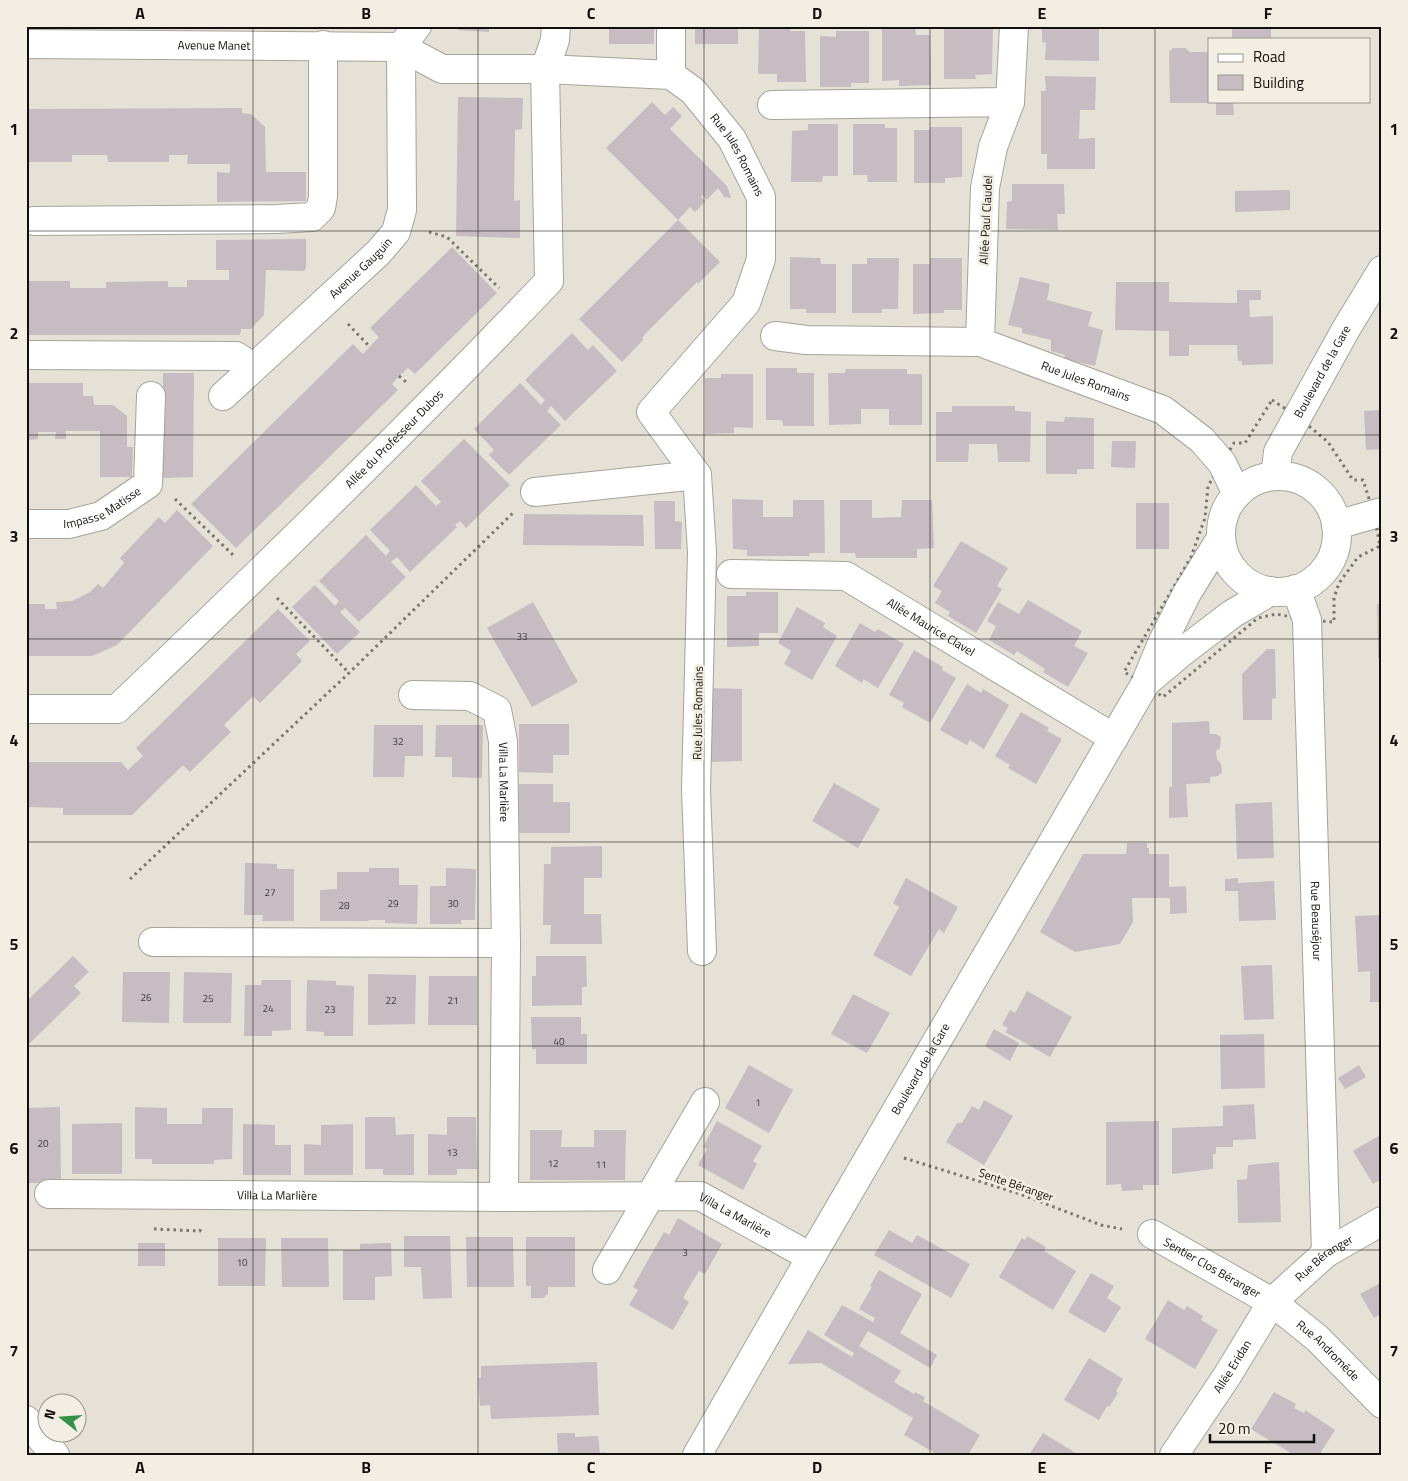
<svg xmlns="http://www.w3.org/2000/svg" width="1408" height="1481" viewBox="0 0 1408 1481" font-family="'Titillium Web',sans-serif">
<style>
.building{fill:#c7bcc2}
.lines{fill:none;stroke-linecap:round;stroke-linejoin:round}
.minor-casing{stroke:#a8a399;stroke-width:30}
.path{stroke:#78756e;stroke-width:3;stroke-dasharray:2.5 4;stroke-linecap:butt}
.minor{stroke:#fff;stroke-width:28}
.grid{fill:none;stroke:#12100c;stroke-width:1;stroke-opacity:0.55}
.labels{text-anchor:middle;stroke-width:5;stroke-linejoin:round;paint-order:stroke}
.number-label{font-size:10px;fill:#3f3b3a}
.street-label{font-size:12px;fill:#12100c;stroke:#f3eee3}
.neatline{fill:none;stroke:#12100c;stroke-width:2}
.grid-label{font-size:16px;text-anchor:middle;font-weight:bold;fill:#12100c}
</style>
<rect width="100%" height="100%" fill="#e5e1d6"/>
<!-- building -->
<path class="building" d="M458 26H489V32L458 30Z
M609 26H654V44H609Z
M695 26H738V44H695Z
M759 26H790V31H805L806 82H777V74H758Z
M962 26H993L992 74 975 75 976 79H944V28H962Z
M1042 26H1092V29H1099V61L1045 60 1046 43 1042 42Z
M1232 26H1271V39H1232Z
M882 27H915L916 35H930L931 85 899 86V80L882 81Z
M836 31H869V83H851V87H820V36L836 37Z
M1173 48H1185L1190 52H1209V103H1170L1169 52Z
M1045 76 1096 77 1095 110H1080L1079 139 1095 138V169H1047V154H1041V91H1046Z
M458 97 523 98 522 129 515 130 514 201 520 200V238L456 236Z
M1216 101H1233L1234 115H1216Z
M652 102 665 115 673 107 682 116 670 129 727 186 731 198 724 197 718 188 707 200 703 195 701 197 705 201 698 209 695 212 690 207 678 220 606 148Z
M242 108V113L251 114 265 127 266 172H306V201L217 202V172L230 173V164H187L188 155H169V162H108L107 155H72V162H26V109Z
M808 124H838V176H823L822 182H791L792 131 808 130Z
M853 124H885V128H897V182H868L867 175H853Z
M930 127H962V177L945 178V183H914V130H930Z
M1012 184H1064L1065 214H1057L1058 230 1006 229 1007 202 1012 201Z
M1290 190V210L1235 212V191Z
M678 220 720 262 698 284 697 282 646 333 642 338 644 339 622 362 579 319Z
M306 239V268L304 271 266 270 264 315 251 329H241L240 335H26V281H70V288H106V282L168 281V287H187V280H229V270H216V240Z
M452 247 497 293 415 374 408 368 399 376 392 384 398 390 236 548 191 504 353 344 363 354 379 337 370 328Z
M790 257 820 258 821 264H836V313H806V309H790Z
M867 258H899L898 309H882V313H852V264H867Z
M930 258H962V310H944V313L913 314V264H930Z
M1020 277 1050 284 1047 300 1092 312 1088 326 1103 330 1095 366 1064 359 1065 355 1051 351V340L1022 333V328L1008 325Z
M1116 282H1169V302L1237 303V290H1261V300H1249L1250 317 1273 316V364L1242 365V361H1238L1237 345H1189V356H1169V331L1115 330Z
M572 333 588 350 593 345 617 371 565 421 551 406 547 411 561 425 509 475 489 455 494 450 474 429 520 383 541 405 545 400 525 380Z
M766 368H797V373H814V426H783L782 420H766Z
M846 369H907V374H922V425H889V409H861V424L829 425 828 373H845Z
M163 373H194L193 477 163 478Z
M721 374H753V428L734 427V433L705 434V378H721Z
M26 383H83V396H93L94 405H113L127 416V447H133L132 477H100V431H66V439H55L56 432H38V439L29 440V432H26Z
M952 406H1015V411L1031 412 1030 462H998L997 444H969L968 462H936V412H952Z
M1382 410V449L1366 450 1364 411Z
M1065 417 1094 418V469H1077V474H1046V421L1064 422Z
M464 439 510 485 466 528 460 521 455 525 457 527 410 572 397 557 391 562 406 577 359 622 345 608 340 612 360 632 337 654 292 607 315 585 335 606 339 601 319 581 366 535 386 556 390 551 370 530 416 485 436 506 441 502 421 481Z
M1112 441H1136L1135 468 1111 467Z
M732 499 763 500V517H793V500H824L825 553H810L809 556H747V550L733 549Z
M840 500H872V518L901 517 902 500H932L934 548 917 549V558H856L855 553H840Z
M654 501H675V521L682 522 681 549H655Z
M1136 503H1169V549H1136Z
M177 510 213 546 117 645 92 656H26V604H45V609H57L56 602 72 601 90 592 98 584 103 588 124 563 120 558 159 517 165 523Z
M524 514 643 515 644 546 523 545Z
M961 541 1008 568 997 586 1002 589 976 633 948 616 950 612 935 603 942 591 933 586Z
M746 592H778V633H759V646L727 647V596H746Z
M1028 600 1082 631 1074 646 1088 653 1068 687 1043 672 1045 669 1017 651 1014 655 989 640 996 626 987 621 998 602 1019 614Z
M533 602 578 682 532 707 487 628Z
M1377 604H1382V658H1378Z
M797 607 825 623 823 627 837 636 812 680 784 664 791 651 778 643Z
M278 609 310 641 296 654 302 661 260 703 253 696 224 725 231 732 190 772 183 765 132 815H63V808L26 807V762H121L128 770 143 756 136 748Z
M860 623 875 632 878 629 904 644 878 688 863 679 862 683 835 666Z
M1267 649H1275L1276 698 1272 699V720H1243L1242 674Z
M914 650 943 667 942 670 956 678 930 723 902 707 904 703 889 695Z
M967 684 981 693 983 689 1009 705 984 749 970 740 967 745 940 730Z
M712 688 742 689V761L711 762Z
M1021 712 1049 728 1047 731 1062 739 1036 784 1008 768 1010 765 995 756Z
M1209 721 1210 734H1216L1221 737 1220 748 1216 751 1217 759 1221 764 1222 772 1218 776 1210 777V783L1186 784 1188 817 1169 818V787H1172V723Z
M519 724H569V755H553V773L519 772Z
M374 725H423V756H405L404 777H373Z
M436 725H483L482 778 452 777V757H435Z
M834 783 880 809 858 848 812 821Z
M519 784H553V802H570V833H518Z
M1272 802 1274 858 1237 859 1235 804Z
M1127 843H1147V848H1149V854H1169V887L1186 886 1187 913 1170 914V898H1132L1133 922 1120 944 1075 952 1040 932 1083 854H1126Z
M602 846V878H584V914H601L602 944H550L551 925H543L544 864H551V847Z
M245 863 277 864V869H294V921H262L263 915H244Z
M369 868H399V885H418L417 924 385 923V920H368L369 921H320V890L337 889V872H369Z
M446 868 476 869 475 920H461L462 924H430V886H446Z
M906 878 958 907 944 933 939 929 911 976 873 955 899 907 893 903Z
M1238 878V883L1274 881 1276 920 1239 921 1238 891H1225V879Z
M1382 915V1002H1370V971L1358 972 1355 916Z
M73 956 89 972 74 986 81 993 26 1047V1002Z
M536 956H586L587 987H582V1005L532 1006V976H536Z
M1272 965 1274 1019 1244 1020 1241 966Z
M123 972H170L169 1023 122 1022Z
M184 972 232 973 231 1023H183Z
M368 974 416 975 415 1024 368 1025Z
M429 976H477V1025H428Z
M262 980H291V1030L272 1031V1036H244L245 985H261Z
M307 980 336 981V985L354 986 353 1036H324V1032L306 1031Z
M1027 991 1072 1017 1050 1057 1005 1032 1008 1028 1002 1025 1010 1010 1015 1013Z
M853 994 890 1013 867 1053 831 1034Z
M531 1017H581V1034H587V1064H536V1049H532Z
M994 1029 1019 1043 1010 1061 985 1046Z
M1264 1034 1265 1088 1221 1089 1220 1035Z
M749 1065 793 1090 769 1133 725 1108Z
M1359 1065 1366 1077 1345 1089 1338 1078Z
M984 1100 1013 1116 984 1165 946 1142 957 1123H962L972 1106 979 1110Z
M1254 1104 1256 1139 1233 1140V1147H1216V1154H1213V1169L1172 1174V1128L1223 1126V1106Z
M60 1107 61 1183H29V1177H26V1108Z
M135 1107 167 1108V1124H202V1108H233L232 1159 214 1160V1164H152V1159H135Z
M365 1117H395L396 1135 414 1134V1175H383V1169H365Z
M447 1117H476L477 1169H457V1175H428V1134L447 1135Z
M717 1121 762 1146 753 1161 757 1164 743 1190 698 1165 707 1149 703 1147Z
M1159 1121V1185H1143V1190L1122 1191 1121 1184 1106 1185V1122Z
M122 1123V1174H72V1124Z
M243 1124 275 1125V1145H291V1175H243Z
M353 1124V1175H304V1144L321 1145V1125Z
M530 1130H562L561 1147H594V1130H626L625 1180H530Z
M1382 1134V1179L1373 1184 1353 1151Z
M1279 1162 1281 1222 1238 1223 1237 1180 1247 1179 1248 1165Z
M678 1218 722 1244 705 1274 699 1271 691 1284 683 1298 689 1302 673 1330 629 1305 638 1290 633 1287 648 1260 664 1232 669 1235Z
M889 1230 912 1243 917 1235 970 1264 951 1298 874 1255Z
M404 1236H450L452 1298 423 1299 421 1267H404Z
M1027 1236 1046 1247 1044 1251 1076 1271 1053 1310 999 1277 1022 1238 1025 1240Z
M466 1237H513L514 1287H467Z
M526 1237H575V1287H548V1294L543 1298H531V1286H526Z
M218 1238H266L265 1286H218Z
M281 1238H328L329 1287H282Z
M138 1243H165V1266H138Z
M391 1243 392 1276 375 1277V1300H343V1250H360V1244Z
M879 1270 922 1294 900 1333 937 1355 930 1368 868 1331 859 1346 901 1371 894 1382 914 1394 915 1392 925 1397 923 1401 980 1435 968 1455H938L904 1435 913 1418 821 1363 788 1364 808 1330 852 1357 854 1353 824 1335 842 1305 873 1322 875 1318 859 1309 872 1287 870 1286Z
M1091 1273 1114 1286 1107 1298 1121 1307 1105 1333 1068 1312Z
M1382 1282V1321L1379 1315 1374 1318 1360 1294Z
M1168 1300 1184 1310 1187 1306 1203 1316 1201 1320 1218 1330 1195 1369 1145 1339Z
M1089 1358 1123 1379 1116 1391 1118 1393 1109 1407 1107 1406 1099 1420 1064 1400Z
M597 1362 599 1415 491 1419 490 1405 480 1406 478 1378H481V1366Z
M1274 1392 1296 1404 1294 1408 1304 1413 1305 1410 1335 1430 1321 1452 1325 1455H1294L1251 1429Z
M557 1433H575V1437L598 1436 600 1453 605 1452V1455H558Z
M1043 1433 1079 1455H1029Z"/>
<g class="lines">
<!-- minor casing -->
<g class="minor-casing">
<g id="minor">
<path id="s1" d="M26 44 401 47 442 69H545L671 75 693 91 732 139 761 197V259L746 303 651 412 697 475"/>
<path d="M401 47 417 26"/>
<path d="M671 75V26"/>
<path d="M1010 102 1014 26"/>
<path d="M772 105 1010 102 993 147 985 188 980 342"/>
<path d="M34 221 276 219 312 217 321 208 323 196V45"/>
<path id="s2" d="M775 336 806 340 980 342 1163 410 1202 440 1222 463 1237 494"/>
<path d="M26 355 236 356 253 367"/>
<path id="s3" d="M223 396 378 253 396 232 402 210 401 47"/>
<path id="s4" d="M1275 476 1278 452 1346 329 1382 270"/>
<circle cx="1279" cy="534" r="58"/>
<path d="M535 492 697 475 702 552 696 789 702 951"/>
<path id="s5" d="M26 524H69L101 516 148 484 151 396"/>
<path d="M1336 525 1382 512"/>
<path id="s6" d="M731 574 846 576 1114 738"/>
<path id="s7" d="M1296 589 1307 620 1326 1253"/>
<path d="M1150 679 1182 652 1232 614 1271 591"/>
<path id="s8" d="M413 695 470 696 497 710 503 741 506 943 504 1197"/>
<path id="s9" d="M26 709H117C264 569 409 428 549 281L545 69 555 40 556 26"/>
<path d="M153 942 506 943"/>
<path id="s10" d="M49 1194 504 1197 700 1196 811 1257"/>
<path id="s11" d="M1152 1234 1272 1302 1317 1338 1382 1404"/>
<path d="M607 1270 705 1102"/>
<path d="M26 1420 55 1455"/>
<path id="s12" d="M697 1455 811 1257 1145 684 1163 641 1187 593 1221 538"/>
<path id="s13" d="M1174 1455 1227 1376 1272 1302 1326 1253 1382 1221"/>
</g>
</g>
<!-- path -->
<path class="path" d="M429 232 447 237 499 288
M348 324 370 347
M399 376 406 382
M1272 400 1298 417 1328 442 1353 480H1363L1374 514 1380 546 1358 557 1339 583 1334 598V622L1307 620 1276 614 1258 618 1163 697 1145 684 1124 672 1191 557 1205 518 1208 486 1234 443H1245Z
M175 499 233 555
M277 598 349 673
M130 879 349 673 513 513
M904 1158 1020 1194 1101 1225 1122 1229
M154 1229 200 1231 201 1226"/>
<!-- minor -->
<use href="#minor" class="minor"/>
</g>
<!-- grid -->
<path class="grid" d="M253 26V1455M478 26V1455M704 26V1455M930 26V1455M1155 26V1455M26 231H1382M26 435H1382M26 639H1382M26 842H1382M26 1046H1382M26 1250H1382"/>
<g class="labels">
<!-- number labels -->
<g class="number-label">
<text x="522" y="640">33</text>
<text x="398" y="745">32</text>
<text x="270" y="896">27</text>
<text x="393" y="907">29</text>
<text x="453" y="907">30</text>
<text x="344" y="909">28</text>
<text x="146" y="1001">26</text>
<text x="208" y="1002">25</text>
<text x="391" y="1004">22</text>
<text x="453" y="1004">21</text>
<text x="268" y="1012">24</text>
<text x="330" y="1013">23</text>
<text x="559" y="1045">40</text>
<text x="758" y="1106">1</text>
<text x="43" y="1147">20</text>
<text x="452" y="1156">13</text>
<text x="553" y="1167">12</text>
<text x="601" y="1168">11</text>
<text x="685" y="1256">3</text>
<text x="242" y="1266">10</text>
</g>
<!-- street labels -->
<g class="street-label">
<text dy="4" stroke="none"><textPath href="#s1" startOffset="188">Avenue Manet</textPath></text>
<text dy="4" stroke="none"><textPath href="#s1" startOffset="756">Rue Jules Romains</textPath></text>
<text transform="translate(986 220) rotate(-87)" y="4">Allée Paul Claudel</text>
<text dy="4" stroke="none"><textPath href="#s3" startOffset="188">Avenue Gauguin</textPath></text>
<text dy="4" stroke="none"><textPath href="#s4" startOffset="116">Boulevard de la Gare</textPath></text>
<text dy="4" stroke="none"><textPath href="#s2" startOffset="318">Rue Jules Romains</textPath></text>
<text dy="4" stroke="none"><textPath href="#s9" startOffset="478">Allée du Professeur Dubos</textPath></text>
<text dy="4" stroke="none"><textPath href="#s5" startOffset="80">Impasse Matisse</textPath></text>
<text dy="4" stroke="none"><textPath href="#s6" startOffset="214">Allée Maurice Clavel</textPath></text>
<text transform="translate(698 713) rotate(-89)" y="4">Rue Jules Romains</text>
<text dy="4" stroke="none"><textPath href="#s8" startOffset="160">Villa La Marlière</textPath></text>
<text dy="4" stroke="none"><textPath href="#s7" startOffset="334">Rue Beauséjour</textPath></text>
<text dy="4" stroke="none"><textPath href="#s12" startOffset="446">Boulevard de la Gare</textPath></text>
<text transform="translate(1016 1185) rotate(19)" y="4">Sente Béranger</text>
<text dy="4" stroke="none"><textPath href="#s10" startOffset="228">Villa La Marlière</textPath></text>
<text dy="4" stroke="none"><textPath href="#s10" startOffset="691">Villa La Marlière</textPath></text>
<text dy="4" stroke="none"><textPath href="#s13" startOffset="250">Rue Béranger</textPath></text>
<text dy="4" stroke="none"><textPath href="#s11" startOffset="69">Sentier Clos Béranger</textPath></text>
<text dy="4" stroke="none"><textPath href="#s11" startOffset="212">Rue Androméde</textPath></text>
<text dy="4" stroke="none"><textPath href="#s13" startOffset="106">Allée Eridan</textPath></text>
</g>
</g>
<!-- border -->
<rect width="1408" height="1481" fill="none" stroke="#f3eee3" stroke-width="55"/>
<!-- legend -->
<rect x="1208" y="38" width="162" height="65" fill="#f3eee3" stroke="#99958d"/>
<rect x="1218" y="54" width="25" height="8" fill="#ffffff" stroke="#99958d"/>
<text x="1253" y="62" font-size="15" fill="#12100c">Road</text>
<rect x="1218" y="75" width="25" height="15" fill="#c7bcc2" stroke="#99958d"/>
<text x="1253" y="88" font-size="15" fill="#12100c">Building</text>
<!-- north arrow -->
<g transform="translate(62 1418) rotate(287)"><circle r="24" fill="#f3eee3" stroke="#99958d"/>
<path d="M0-4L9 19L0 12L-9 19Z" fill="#339245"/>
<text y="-8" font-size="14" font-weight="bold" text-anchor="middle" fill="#12100c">N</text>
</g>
<!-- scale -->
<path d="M1210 1434v8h104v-8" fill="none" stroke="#12100c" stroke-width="2.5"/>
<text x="1218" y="1434" font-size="15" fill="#12100c" stroke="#f3eee3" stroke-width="4" paint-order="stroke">20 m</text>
<rect x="28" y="28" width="1352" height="1426" class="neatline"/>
<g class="grid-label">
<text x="140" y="19">A</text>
<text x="366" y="19">B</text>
<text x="591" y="19">C</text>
<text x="817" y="19">D</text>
<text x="1042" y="19">E</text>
<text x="1268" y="19">F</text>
<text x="14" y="135">1</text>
<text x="1394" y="135">1</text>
<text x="14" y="339">2</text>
<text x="1394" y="339">2</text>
<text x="14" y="542">3</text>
<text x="1394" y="542">3</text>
<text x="14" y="746">4</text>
<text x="1394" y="746">4</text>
<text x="14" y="950">5</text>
<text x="1394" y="950">5</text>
<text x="14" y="1154">6</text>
<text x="1394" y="1154">6</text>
<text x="14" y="1357">7</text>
<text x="1394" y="1357">7</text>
<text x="140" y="1473">A</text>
<text x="366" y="1473">B</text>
<text x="591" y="1473">C</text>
<text x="817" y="1473">D</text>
<text x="1042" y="1473">E</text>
<text x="1268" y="1473">F</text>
</g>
</svg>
